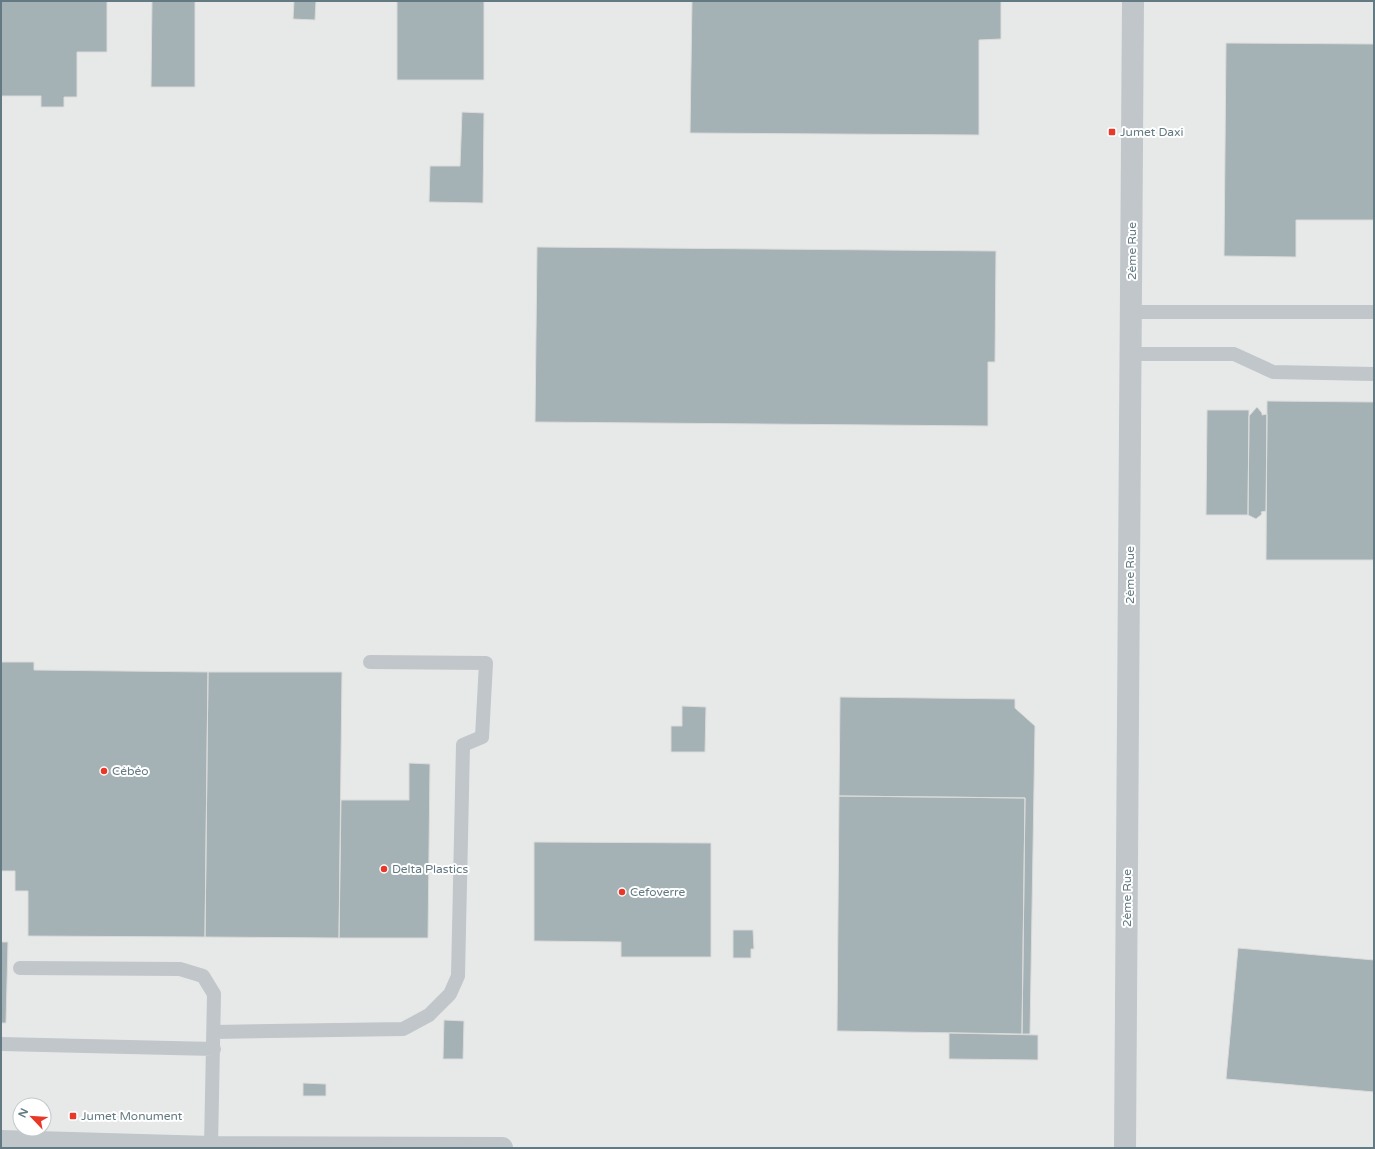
<svg xmlns="http://www.w3.org/2000/svg" width="1375" height="1149" viewBox="0 0 1375 1149" font-family="'Varela Round',sans-serif">
<style>
.built{fill:#e7e9e8;fill-rule:evenodd}
.building{fill:#a4b1b5;stroke:#dbdbd9}
.lines{fill:none;stroke-linecap:round;stroke-linejoin:round}
.service{stroke:#c0c6c9;stroke-width:14}
.tertiary{stroke:#c0c6c9;stroke-width:22}
.poi-dot{fill:#e83828;stroke:#fff;stroke-width:1.5}
.labels{text-anchor:middle;stroke-width:4;stroke-linejoin:round;paint-order:stroke}
.poi-label{font-size:12px;fill:#637a82;stroke:#fff;text-anchor:start}
.street-label{font-size:12px;fill:#637a82;stroke:#fff}
</style>
<rect width="100%" height="100%" fill="#f9f9f7"/>
<!-- built -->
<path class="built" d="M1 1H1374V1148H1ZM20 1105H44V1129H20Z"/>
<!-- building -->
<path class="building" d="M1 1H107V52H77V97H64V107H41V96H1Z
M152 1H195V87H151Z
M294 1H316L315 20 293 19Z
M397 1H484V80H397Z
M692 1H1001V39L979 40V135L690 133Z
M1226 43 1374 44V220H1296V257L1224 256Z
M462 112 484 113 483 203 429 202 430 166H460Z
M537 247 996 251 995 362H988V426L535 422Z
M1267 401 1374 402V560H1266Z
M1257 407 1262 413V415L1267 414 1266 511 1261 512 1262 514 1256 519 1248 515 1249 416Z
M1207 410H1249L1248 515H1206Z
M1 662H34V670L208 672 205 937 28 936V891H15V871H1Z
M208 672H342L339 938 205 937Z
M840 697 1015 699V708L1035 726 1030 1034H1022L1025 798 839 796Z
M682 706 706 707 705 752H671V726H682Z
M409 763 430 764 428 938H339L341 800H409Z
M839 796 1025 798 1022 1034 837 1031Z
M534 842 711 843V957H621V942L534 941Z
M733 930H753L754 949H751V958H733Z
M1 942H8L6 1023H1Z
M1238 948 1374 960V1092L1226 1079Z
M444 1020 464 1021 463 1059H443Z
M949 1033 1038 1035V1060L949 1059Z
M303 1083 326 1084V1096H303Z"/>
<g class="lines">
<!-- service -->
<path class="service" d="M1132 312H1374
M1131 354H1234L1273 372 1374 374
M20 968 180 969 203 976 214 994 211 1147
M214 1032 403 1029 429 1015 450 994 458 976 463 745 482 737 486 663 370 662
M1 1044 214 1049"/>
<!-- tertiary -->
<path class="tertiary" d="M1 1141 211 1147 502 1148
M1125 1148 1133 1"/>
</g>
<!-- markers -->
<g class="poi-dot">
<rect x="1108" y="128" width="8" height="8" rx="2"/>
<circle cx="104" cy="771" r="4"/>
<circle cx="384" cy="869" r="4"/>
<circle cx="622" cy="892" r="4"/>
<rect x="69" y="1112" width="8" height="8" rx="2"/>
</g>
<g class="labels">
<!-- poi labels -->
<g class="poi-label">
<text x="1120" y="136">Jumet Daxi</text>
<text x="112" y="775">Cébéo</text>
<text x="392" y="873">Delta Plastics</text>
<text x="630" y="896">Cefoverre</text>
<text x="81" y="1120">Jumet Monument</text>
</g>
<!-- street labels -->
<g class="street-label">
<text transform="translate(1132 251) rotate(-90)" y="4">2ème Rue</text>
<text transform="translate(1130 575) rotate(-90)" y="4">2ème Rue</text>
<text transform="translate(1127 898) rotate(-90)" y="4">2ème Rue</text>
</g>
</g>
<!-- border -->
<rect width="1375" height="1149" fill="none" stroke="#637a82" stroke-width="4"/>
<!-- north arrow -->
<g transform="translate(32 1117) rotate(295)"><circle r="19" fill="#ffffff" stroke="#c1cacd"/>
<path d="M0-3L7 15L0 10L-7 15Z" fill="#e83828"/>
<text y="-6" font-size="11" font-weight="bold" text-anchor="middle" fill="#637a82">N</text>
</g>
</svg>
